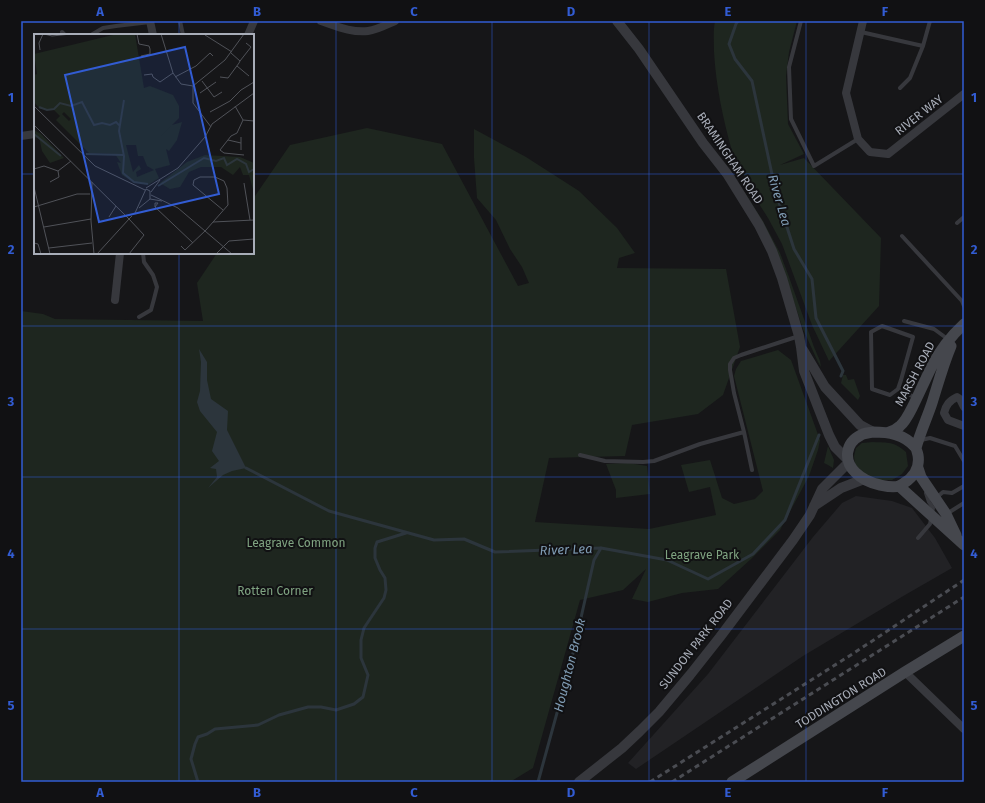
<svg xmlns="http://www.w3.org/2000/svg" width="985" height="803" viewBox="0 0 985 803" font-family="'Fira Sans',sans-serif">
<style>
.built{fill:#222225}
.green{fill:#1e261f}
.water{fill:#2c353c}
.lines{fill:none;stroke-linecap:round;stroke-linejoin:round}
.stream{stroke:#2c353c;stroke-width:3}
.service{stroke:#37383d;stroke-width:4}
.minor{stroke:#37383d;stroke-width:8}
.tertiary{stroke:#37383d;stroke-width:10}
.secondary{stroke:#45474d;stroke-width:11}
.rail{stroke:#4a4c52;stroke-width:3;stroke-dasharray:5 4;stroke-linecap:butt}
.grid{fill:none;stroke:#325cd3;stroke-width:1;stroke-opacity:0.55}
.labels{text-anchor:middle;stroke-width:4;stroke-linejoin:round;paint-order:stroke}
.street-label{font-size:12px;fill:#a8adb8;stroke:#111113}
.park-label{font-size:12px;fill:#7fa381;stroke:#111113}
.water-label{font-size:13px;font-style:italic;fill:#7f9bb3;stroke:#111113}
.inset-river{fill:none;stroke:#2c353c;stroke-width:2}
.inset-road{fill:none;stroke:#505258;stroke-width:1}
.view{fill:#325cd3;fill-opacity:0.15;stroke:#325cd3;stroke-width:2}
.inset-edge{fill:none;stroke:#a8adb8;stroke-width:2}
.neatline{fill:none;stroke:#325cd3;stroke-width:1.5}
.grid-label{font-size:13px;text-anchor:middle;font-weight:bold;fill:#325cd3}
</style>
<rect width="100%" height="100%" fill="#161618"/>
<!-- built -->
<path class="built" d="M856 496 892 501 912 508 935 538 952 568 905 595 803 656 636 769 628 763 708 674 813 537 842 503Z"/>
<!-- green -->
<path class="green" d="M715 21H797L789 52 786 76 788 124 804 154 780 165 804 158 881 238 879 306 829 361 812 325 782 244 768 218 745 182C745 168 736 163 732 151 723 119 716 86 714 52 714 41 713 31 715 21Z
M367 128 442 144 518 286 529 283 522 267 510 249 496 220 477 198 474 158V129L526 157 579 191 617 228 635 253 619 258 617 268 726 269 740 347 723 395 698 414 632 425 625 456 549 458 535 522 649 529 716 515 710 487 689 492 681 465 710 460 722 498 734 504 755 499 763 491 734 376 736 369 741 361 778 350 791 360 820 440 818 450 809 476 780 530 751 559 718 589 682 593 648 602 632 599 646 569 623 590 580 600 533 768 510 782H21V311L43 314 55 319 203 321 197 283 217 253H253V199L290 145Z
M736 181 740 185 763 221 780 253 789 277 814 347 820 361 821 367 818 362 803 329 786 278Z
M843 375H846L848 380 854 379 860 396 858 400 841 383Z
M873 442C889 443 893 441 906 452L908 466 902 474 892 480H880L866 476 855 465 854 456 856 448 862 443Z
M828 446 834 460 833 468 828 465 824 463Z
M628 463 647 466 650 494 616 498V490L606 464Z"/>
<!-- water -->
<path class="water" d="M199 349 207 362V380L211 399 228 411 227 430 246 468 232 471 223 475 208 488 217 477 216 469 210 468 219 461 212 451 217 432 200 411 197 402 200 391 201 362Z"/>
<g class="lines">
<!-- stream -->
<path class="stream" d="M738 21 736 24 729 44 735 59 752 81 776 193 794 249 812 279 816 318 843 371 841 376
M246 468 329 511 434 540 464 539 495 552 601 548 667 560 708 579 753 554 785 520 819 435
M198 782 191 759 195 744 198 737 207 734 215 729 258 725 279 715 308 707H321L336 710 354 704 363 697 368 675 361 658V640L364 628 384 598 386 590 385 578 380 570 375 558V548L377 542 406 533
M538 782 571 662 594 560 601 548"/>
<!-- service -->
<path class="service" d="M180 21 183 35
M801 21 789 67 791 119 814 166 858 139
M62 32 65 35
M861 32 923 46
M91 35 103 28 116 26 150 22
M900 88 910 78 923 46 930 21
M957 223 964 217
M902 236 962 301 964 306
M139 317 151 310 154 299 157 287 153 275 144 262 143 253
M904 321 934 329 949 340
M898 389 901 380 913 337 882 326 871 332 872 389 890 395 898 389 909 394 915 398
M744 432 752 470
M921 440 930 438 955 446 964 461
M580 455 605 461 643 462 654 461 700 444 744 432 734 393 730 370V364L734 358 741 355 799 336
M936 498 943 492 952 493 964 486
M948 513 964 503
M918 538 930 524 933 508 929 502 926 493"/>
<!-- minor -->
<path class="minor" d="M150 21 153 35
M321 21C336 26 352 33 368 31 377 30 386 25 395 21
M863 21 846 93 858 139 870 152 888 154 964 94
M248 35 254 21
M21 136 35 134
M115 300 120 253
M964 407 960 399 957 397C949 401 946 405 944 413L948 420 964 426
M905 672 964 729"/>
<!-- tertiary -->
<path class="tertiary" d="M617 21 639 49 703 143 728 175 759 225 772 251 782 278 799 336 801 347 804 371 818 407 829 435 835 447 847 459
M803 350 825 387 860 425 873 432
M814 506 841 488 864 479
M579 782 622 748 640 731 659 712 690 675 720 637 793 540 810 515 822 489 848 463"/>
<!-- secondary -->
<path class="secondary" d="M873 432C888 432 904 434 915 447 917 449 917 452 918 455 920 467 914 477 904 483 903 484 899 486 899 486 893 488 885 486 880 485 871 483 862 479 856 473 843 461 845 443 861 435 864 433 869 433 873 432Z
M889 432C893 431 897 429 900 426 905 422 909 414 912 408 919 394 925 380 932 366 940 350 951 336 964 324
M916 448C920 433 927 418 932 403 938 384 943 365 951 346
M918 468 921 477 946 514 956 535
M899 486 964 545
M732 782 905 672 964 636"/>
<!-- rail -->
<path class="rail" d="M650 782 854 653 964 580
M672 782 964 597"/>
</g>
<!-- grid -->
<path class="grid" d="M179 21V35M336 21V782M492 21V782M649 21V782M806 21V782M21 174H35M253 174H964M179 253V782M21 326H964M21 477H964M21 629H964"/>
<g class="labels">
<!-- street labels -->
<g class="street-label">
<text transform="translate(919 115) rotate(-38)" y="4">RIVER WAY</text>
<text transform="translate(730 158) rotate(56)" y="4">BRAMINGHAM ROAD</text>
<text transform="translate(915 374) rotate(-62)" y="4">MARSH ROAD</text>
<text transform="translate(696 644) rotate(-52)" y="4">SUNDON PARK ROAD</text>
<text transform="translate(841 698) rotate(-32)" y="4">TODDINGTON ROAD</text>
</g>
<!-- park labels -->
<g class="park-label">
<text x="296" y="547">Leagrave Common</text>
<text x="702" y="559">Leagrave Park</text>
<text x="275" y="595">Rotten Corner</text>
</g>
<!-- water labels -->
<g class="water-label">
<text transform="translate(780 200) rotate(74)" y="5">River Lea</text>
<text transform="translate(566 549) rotate(-2)" y="5">River Lea</text>
<text transform="translate(569 665) rotate(-76)" y="5">Houghton Brook</text>
</g>
</g>
<!-- overview -->
<g transform="translate(34 34)">
<rect width="220" height="220" fill="#161618"/>
<path d="M83 0H101L110 54 116 52 139 61 145 72V84L127 102 138 91 148 88 143 106 135 117 132 115 136 131 121 135 125 144 114 151 99 148 88 141 83 128 87 129 81 120 55 119 22 86 28 80 35 87 37 85 30 78 26 82 20 76 6 75 0 68V41L3 40 0 20ZM92 111H102L104 122H109L113 132 120 136 103 143 102 138 107 135 105 131 99 138ZM0 96 7 100 30 124 16 129 8 117 5 103 0 104ZM171 121 206 123 220 129V159L215 141H209L206 133 199 141 187 133H167L155 138 146 153 136 155 126 149 153 128Z" fill="#1e261f" fill-rule="evenodd"/>
<path class="inset-river" d="M90 66 85 97 90 122 89 139 100 148 114 150M5 73 13 76 20 75 26 69 37 72 48 68 60 91 68 89 76 91 82 88 86 92M0 100 27 122M52 120 89 121M124 152 170 124 182 127 190 124 193 131 203 125 212 130 215 138 220 135"/>
<path class="inset-road" d="M10 0 18 2 37 0M103 0 105 10 115 12 116 15V20L107 22M127 0 139 39 147 50 159 52M171 1 198 18M6 16 5 9 9 0M206 27 217 13 212 9M203 32 215 42M110 41 118 40 119 43 126 48 139 39M141 43 162 32 176 19 179 22M186 43 194 44 205 29 206 27 197 19M168 47 180 63 188 58M159 52 191 26 210 0M159 52V69L177 93M166 59 182 48M0 72 61 132 111 156M201 72 209 86 220 87M176 78 196 67 207 56 220 48M209 86 203 99 197 102 186 116 190 119 210 121M178 90 220 59M0 91 95 185 98 182M194 106 207 109M207 116V103M0 135 10 132 24 137 37 127M16 148 25 143 24 137M58 148 57 187 60 220M210 149 216 186M0 153 16 220M112 154 144 134 171 103 178 90M117 158 126 146M117 161 144 174 198 220M0 173 43 160H56M121 173 124 169H121V173L159 209M105 174 116 165 128 167M101 179 112 155 116 157V165M75 183 82 172M179 188 220 186M10 193 57 185M0 209 4 210 7 220M147 212 151 216 172 196 194 171 193 154 190 147 181 143H166L160 146 159 151 189 176M15 214 58 209M63 220 95 185 110 201 95 220M182 220 195 207 220 205"/>
<path class="view" d="M151 13 185 160 65 188 31 41Z"/>
<rect width="220" height="220" class="inset-edge"/>
</g>
<!-- border -->
<rect width="985" height="803" fill="none" stroke="#111113" stroke-width="44"/>
<rect x="22" y="22" width="941" height="759" class="neatline"/>
<g class="grid-label">
<text x="100" y="16">A</text>
<text x="257" y="16">B</text>
<text x="414" y="16">C</text>
<text x="571" y="16">D</text>
<text x="728" y="16">E</text>
<text x="885" y="16">F</text>
<text x="11" y="102">1</text>
<text x="974" y="102">1</text>
<text x="11" y="254">2</text>
<text x="974" y="254">2</text>
<text x="11" y="406">3</text>
<text x="974" y="406">3</text>
<text x="11" y="558">4</text>
<text x="974" y="558">4</text>
<text x="11" y="710">5</text>
<text x="974" y="710">5</text>
<text x="100" y="797">A</text>
<text x="257" y="797">B</text>
<text x="414" y="797">C</text>
<text x="571" y="797">D</text>
<text x="728" y="797">E</text>
<text x="885" y="797">F</text>
</g>
</svg>
